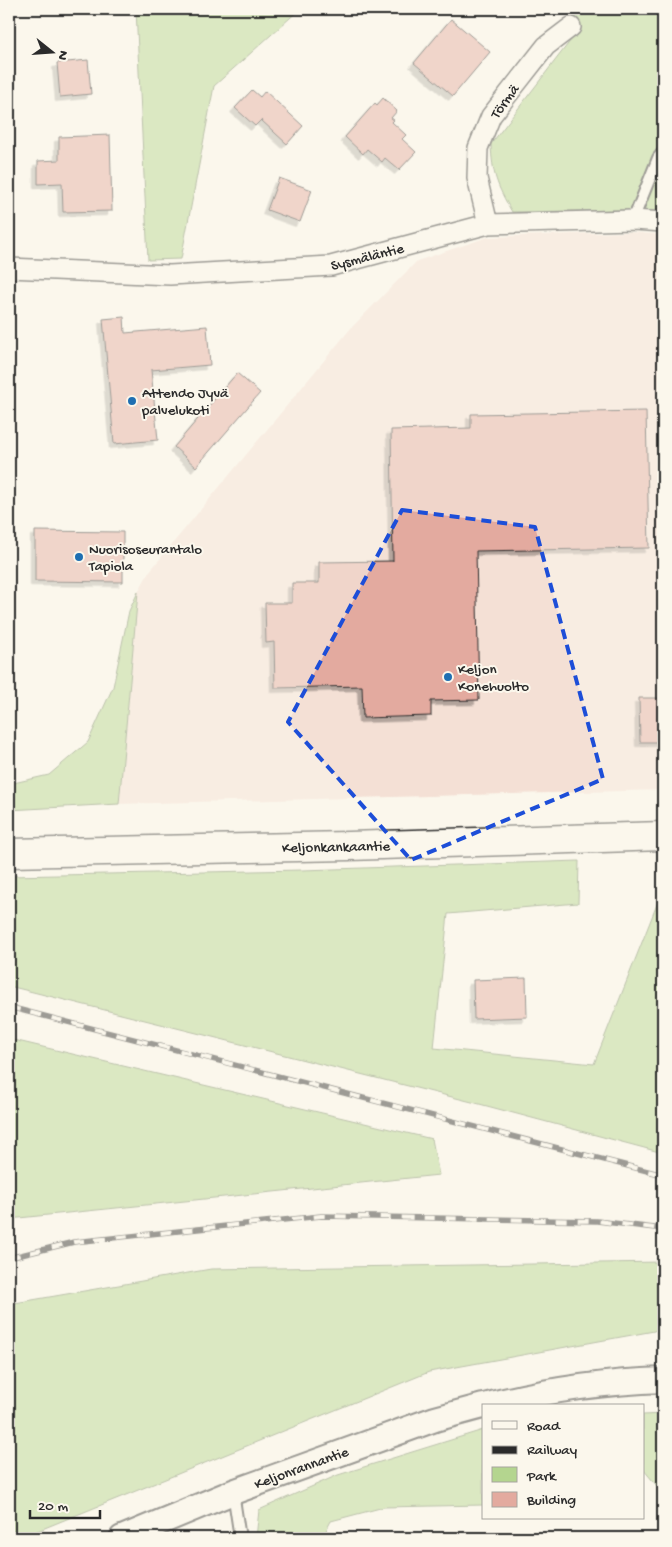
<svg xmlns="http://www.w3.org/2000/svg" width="672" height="1547" viewBox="0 0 672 1547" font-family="'Gochi Hand',sans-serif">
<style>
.built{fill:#f4e0d5}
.green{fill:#b4d58f;stroke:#70805d}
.building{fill:#e3aa9f;stroke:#2b2b2b;filter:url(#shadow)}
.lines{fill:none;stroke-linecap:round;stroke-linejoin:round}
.service-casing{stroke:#2b2b2b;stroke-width:14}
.minor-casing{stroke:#2b2b2b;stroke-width:22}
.tertiary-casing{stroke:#2b2b2b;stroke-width:28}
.secondary-casing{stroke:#2b2b2b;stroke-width:31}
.service{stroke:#fbf7ec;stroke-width:10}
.minor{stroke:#fbf7ec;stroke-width:19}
.tertiary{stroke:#fbf7ec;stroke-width:24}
.secondary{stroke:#fbf7ec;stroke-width:28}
.rail-casing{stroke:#2b2b2b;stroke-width:5.5}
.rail{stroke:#fbf7ec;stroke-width:4;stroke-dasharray:11;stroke-linecap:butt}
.marked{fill:none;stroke:#1d4ed8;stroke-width:4;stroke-dasharray:10 6;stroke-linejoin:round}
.poi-dot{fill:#1f6fb2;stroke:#fbf7ec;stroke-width:2}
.labels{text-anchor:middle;stroke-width:4;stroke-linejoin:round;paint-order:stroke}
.street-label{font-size:15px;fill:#2b2b2b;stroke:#fbf7ec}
.poi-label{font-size:15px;fill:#2b2b2b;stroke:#fbf7ec;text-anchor:start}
</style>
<defs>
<filter id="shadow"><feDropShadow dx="-4.5" dy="4.5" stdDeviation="0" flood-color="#0004"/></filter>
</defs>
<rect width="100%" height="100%" fill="#fbf7ec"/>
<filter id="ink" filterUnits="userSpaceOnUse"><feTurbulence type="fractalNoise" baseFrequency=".02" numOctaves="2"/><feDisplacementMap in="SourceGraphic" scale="10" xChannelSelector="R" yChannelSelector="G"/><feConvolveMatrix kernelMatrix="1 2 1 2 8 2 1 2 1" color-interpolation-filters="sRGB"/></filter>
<g filter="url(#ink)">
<!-- built -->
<path class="built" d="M630 232 663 235V790L119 804 138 592 149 572 351 328 417 261 488 237Z"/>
<!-- green -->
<path class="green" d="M136 9H300L214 86 181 259 148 260Z
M564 9H663V211L630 210 512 212C497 186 492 173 491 144L581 27Z
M138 592 119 804 9 810V784L49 775 88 742 113 687 129 611Z
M579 861 578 903 448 914 434 1048 594 1064 663 889V1153L472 1102 9 986V876L302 870Z
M9 1039 432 1139 439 1175 9 1219Z
M663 1262V1326L654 1331 429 1372 20 1538H9V1304L211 1269Z
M663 1414V1493L643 1469V1415Z
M483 1430V1505L384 1507 331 1521 322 1538H256L259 1510 338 1475Z"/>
<!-- building -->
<path class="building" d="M451 19 490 52 453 96 414 63Z
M88 60 91 94 60 97 57 63Z
M252 90 260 97 265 91 303 126 287 144 261 120 255 126 235 108Z
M383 98 397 111 391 118 394 120 392 122 406 135 402 139 416 152 399 170 385 158 382 162 367 149 363 154 345 137 375 103 377 105Z
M110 135 112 211 63 212 62 183 38 184V161L59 160V137Z
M279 178 312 190 300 222 267 210Z
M124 317 125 333 207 326 210 365 151 370 158 440 114 444 103 319Z
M237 373 260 393 196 467 174 447Z
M646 411 649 548 476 551 479 700 431 701V716L363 718 362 686 275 688 274 642 266 643 265 603H292V583H319V562L393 561 391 430 471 428V414Z
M35 531 123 532V582L35 581Z
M639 698H663V742H640Z
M526 978 527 1017 474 1019 473 980Z"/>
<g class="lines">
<!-- service casing -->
<g class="service-casing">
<path id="service" d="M633 220 658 158 663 152
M233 1492 240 1538"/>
</g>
<!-- minor casing -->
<g class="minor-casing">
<path id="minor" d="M488 224 477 178 478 148 491 116 546 46 571 27
M9 268 170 275 331 266 488 224 633 220 663 222"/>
</g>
<!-- tertiary casing -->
<g class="tertiary-casing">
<path id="tertiary" d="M484 1406C542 1391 604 1382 663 1380
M122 1538 233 1492 435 1419 483 1406"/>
</g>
<!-- secondary casing -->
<g class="secondary-casing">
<path id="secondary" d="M9 853 349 846 663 836"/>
</g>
<!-- service -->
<use href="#service" class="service"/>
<!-- minor -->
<use href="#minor" class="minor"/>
<!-- tertiary -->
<use href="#tertiary" class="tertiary"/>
<!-- secondary -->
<use href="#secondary" class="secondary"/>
<!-- rail casing -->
<g class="rail-casing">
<path id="rail" d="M9 1007 663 1175
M9 1258 74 1242 321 1216 597 1221 663 1229"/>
</g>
<!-- rail -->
<use href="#rail" class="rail"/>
</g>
</g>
<!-- marked area -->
<path d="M0 0H672V1547H0ZM402 510 535 527 603 779 411 860 288 722Z" fill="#fbf7ec" fill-opacity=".55" fill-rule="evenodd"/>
<path class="marked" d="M402 510 535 527 603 779 411 860 288 722Z"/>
<!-- markers -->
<g class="poi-dot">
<circle cx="132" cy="401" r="5"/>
<circle cx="79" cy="557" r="5"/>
<circle cx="448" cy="677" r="5"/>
</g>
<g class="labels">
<!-- street labels -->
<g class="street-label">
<text transform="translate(504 101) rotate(-54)" y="5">Törmä</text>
<text transform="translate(367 256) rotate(-14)" y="5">Sysmäläntie</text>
<text transform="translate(336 846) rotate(-1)" y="5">Keljonkankaantie</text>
<text transform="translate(301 1467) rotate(-20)" y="5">Keljonrannantie</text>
</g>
<!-- poi labels -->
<g class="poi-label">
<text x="142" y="397">Attendo Jyvä<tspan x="142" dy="17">palvelukoti</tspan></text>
<text x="89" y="553">Nuorisoseurantalo<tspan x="89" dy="17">Tapiola</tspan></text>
<text x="458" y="673">Keljon<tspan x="458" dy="17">Konehuolto</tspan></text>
</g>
</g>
<!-- margin -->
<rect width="672" height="1547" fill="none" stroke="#fbf7ec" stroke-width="30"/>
<rect x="15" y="15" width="642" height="1517" fill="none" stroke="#2b2b2b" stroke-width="2" filter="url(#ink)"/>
<!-- legend -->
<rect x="482" y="1404" width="162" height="115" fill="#fbf7ec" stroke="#a8a59f"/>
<rect x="492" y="1421" width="25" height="8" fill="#fbf7ec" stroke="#a8a59f"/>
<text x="527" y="1430" font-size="15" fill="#2b2b2b">Road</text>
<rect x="492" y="1446" width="25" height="8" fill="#2b2b2b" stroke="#a8a59f"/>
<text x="527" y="1454" font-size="15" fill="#2b2b2b">Railway</text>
<rect x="492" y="1467" width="25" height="15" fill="#b4d58f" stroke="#a8a59f"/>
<text x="527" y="1480" font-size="15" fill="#2b2b2b">Park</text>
<rect x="492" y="1492" width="25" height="15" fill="#e3aa9f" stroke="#a8a59f"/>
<text x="527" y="1504" font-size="15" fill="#2b2b2b">Building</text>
<!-- north arrow -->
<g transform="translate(52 52) rotate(107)" stroke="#fbf7ec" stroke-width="4" paint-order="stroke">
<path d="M0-4L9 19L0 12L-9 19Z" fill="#2b2b2b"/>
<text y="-8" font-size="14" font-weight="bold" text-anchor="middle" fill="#2b2b2b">N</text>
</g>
<!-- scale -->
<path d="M30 1510v8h70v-8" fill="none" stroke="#2b2b2b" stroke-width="2.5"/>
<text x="38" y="1510" font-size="15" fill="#2b2b2b" stroke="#fbf7ec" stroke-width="4" paint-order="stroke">20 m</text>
</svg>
